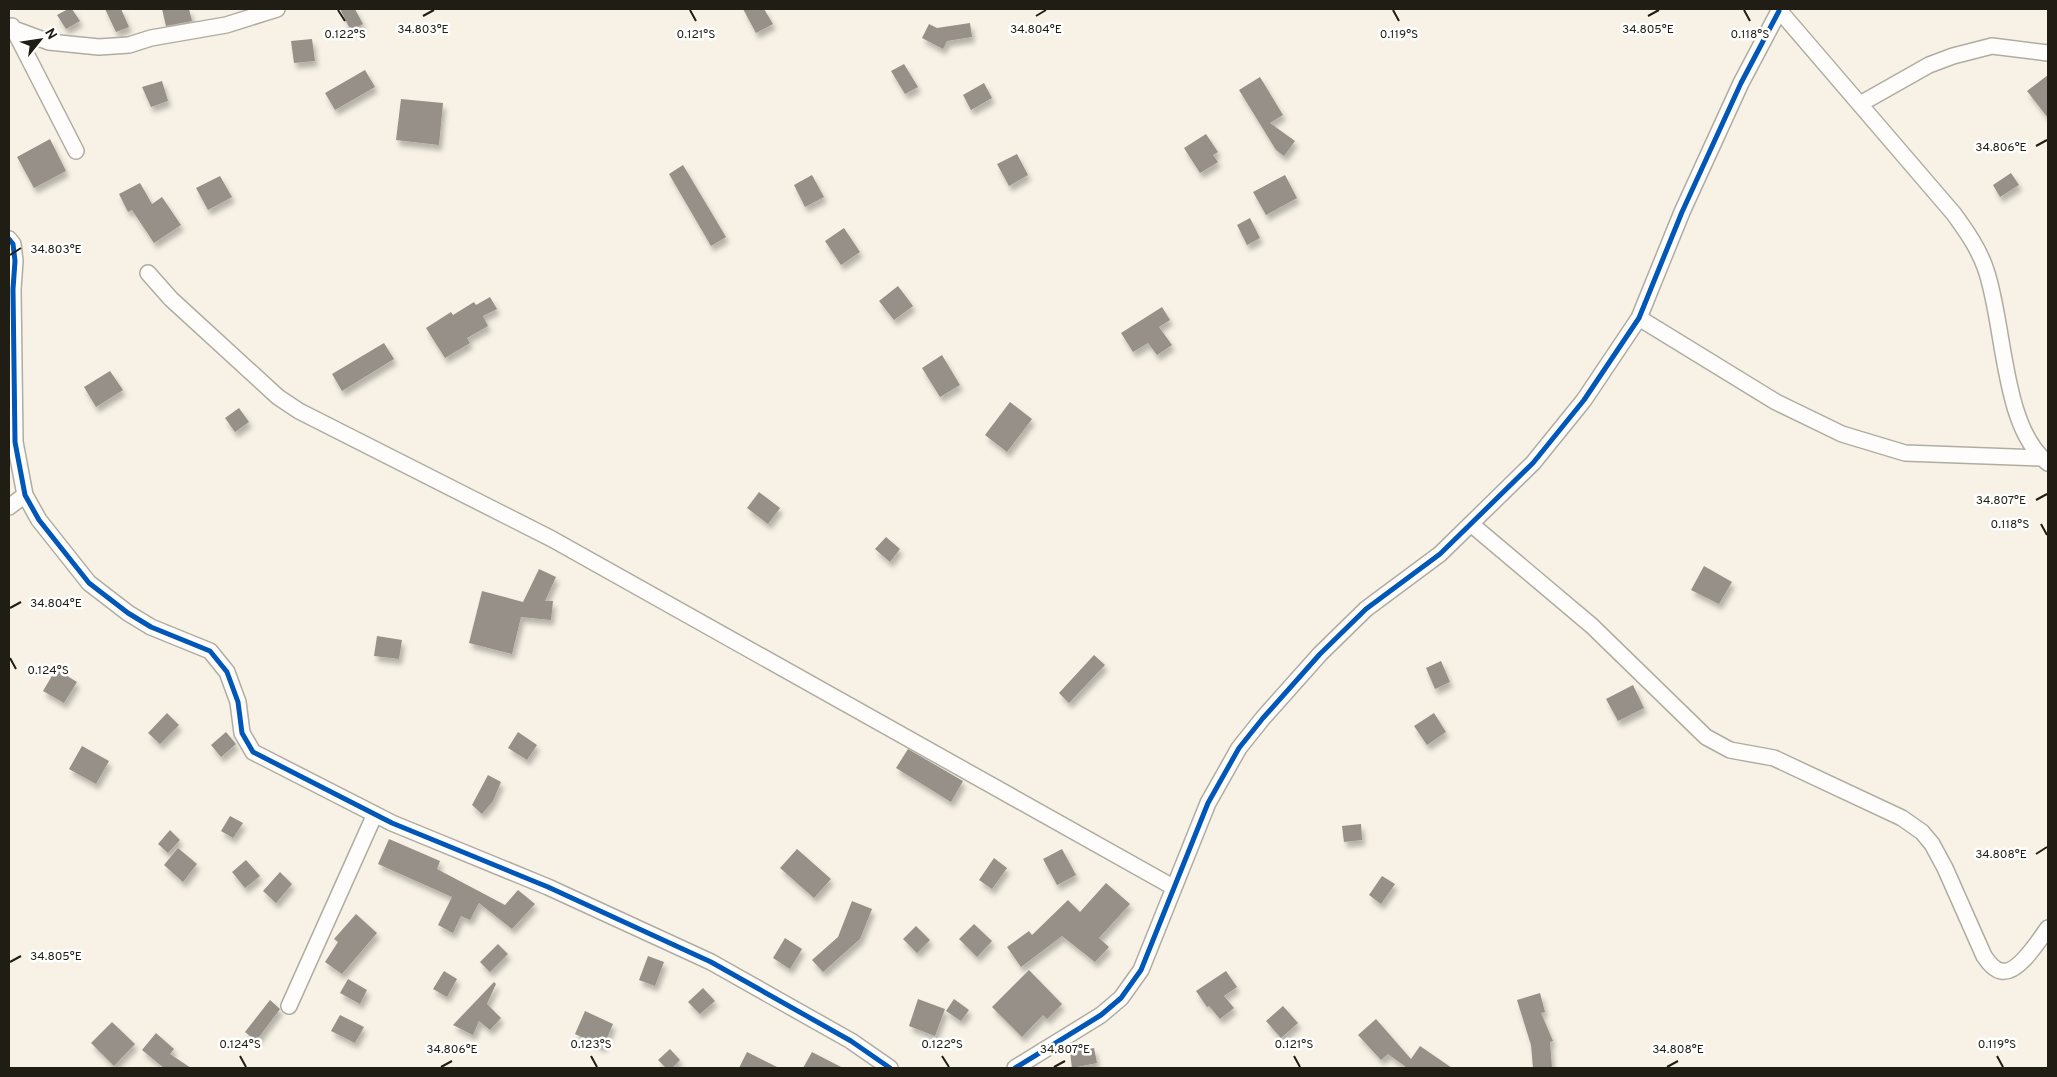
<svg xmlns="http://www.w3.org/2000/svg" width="2057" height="1077" viewBox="0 0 2057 1077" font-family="Overpass,sans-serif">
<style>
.building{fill:#969089;filter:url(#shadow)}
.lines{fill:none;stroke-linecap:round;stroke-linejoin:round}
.minor-casing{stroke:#b0aca2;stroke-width:18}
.minor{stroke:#fefdfb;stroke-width:15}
.cycleway-casing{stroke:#fff;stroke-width:8}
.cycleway{stroke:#0057b8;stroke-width:5}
.ticks{fill:none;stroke:#201d14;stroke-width:2}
.ticks-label{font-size:12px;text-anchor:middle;fill:#201d14;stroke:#fff;stroke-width:5;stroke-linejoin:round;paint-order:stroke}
</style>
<defs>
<filter id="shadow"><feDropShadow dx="3" dy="5.5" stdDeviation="2.5" flood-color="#0004"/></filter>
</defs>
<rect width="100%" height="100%" fill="#f7f2e5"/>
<!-- building -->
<path class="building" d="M68 9H72L80 21 66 29 57 15Z
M105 9H121L129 27 116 32Z
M162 9H189L192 21 166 26Z
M340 9H355L363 24 351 31Z
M743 9H764L773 24 756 33Z
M970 23 972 37 947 41 943 49 922 38 929 24 937 28Z
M312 39 315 61 294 63 291 41Z
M904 64 918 87 905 94 891 71Z
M365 70 375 87 335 110 325 93Z
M2048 75V118L2027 91Z
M1260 77 1283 115 1270 123 1295 141 1284 156 1276 150 1239 90Z
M162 81 168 101 151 107 142 87Z
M984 83 992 98 971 110 963 95Z
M401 99 443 103 439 145 396 140Z
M1206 134 1218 152 1213 155 1218 162 1200 173 1184 148Z
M50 139 66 171 34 188 17 157Z
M1017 154 1028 175 1009 186 997 164Z
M683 165 726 237 711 246 669 174Z
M2011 173 2019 185 2000 197 1993 185Z
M812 175 824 197 805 207 794 185Z
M1285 175 1297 198 1266 215 1253 192Z
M220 176 232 197 208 210 196 188Z
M140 183 152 204 162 197 181 225 154 243 132 210 128 212 119 194Z
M1250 218 1260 238 1247 245 1237 225Z
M844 228 860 252 841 265 825 241Z
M898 286 913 306 894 320 879 301Z
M490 297 497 309 483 316 488 326 467 338 470 343 445 358 426 328 451 312 453 315 474 302 476 305Z
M1162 307 1170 320 1159 327 1172 345 1157 355 1148 343 1133 352 1121 333Z
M384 343 394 359 342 391 332 374Z
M942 355 960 385 940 397 922 368Z
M110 371 123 390 96 407 84 387Z
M1010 402 1032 419 1007 452 985 435Z
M239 408 249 422 235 432 225 418Z
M759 492 780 508 768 524 747 508Z
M886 537 900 549 890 562 875 549Z
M1704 566 1732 582 1719 604 1691 590Z
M539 569 556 577 545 601H553L551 620 521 617 512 654 469 643 482 591 523 602Z
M377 636 402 640 399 659 374 656Z
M1094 655 1105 665 1069 703 1059 693Z
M1441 661 1450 682 1435 689 1426 668Z
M56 669 77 682 64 703 43 691Z
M1633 685 1644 708 1618 721 1606 699Z
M167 713 179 725 160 744 148 733Z
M1434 713 1446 732 1427 745 1414 726Z
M226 732 236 744 221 757 211 745Z
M518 732 537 745 527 760 508 748Z
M82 746 109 761 96 784 69 769Z
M908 749 963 781 951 802 896 768Z
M488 775 501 782 493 801 482 814 472 805Z
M230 816 243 823 233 838 221 831Z
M1361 824 1362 840 1344 842 1342 826Z
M170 830 180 840 168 853 158 844Z
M389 839 440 861 437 869 505 905 518 890 535 904 512 929 479 903 470 920 461 916 453 933 438 925 452 897 378 864Z
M178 848 197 864 183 882 164 865Z
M797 849 831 879 814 898 780 868Z
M1062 849 1076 875 1057 885 1043 859Z
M994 858 1007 868 992 889 979 880Z
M246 860 260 876 245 888 232 872Z
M280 872 292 884 276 903 263 891Z
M1382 876 1395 884 1381 904 1369 895Z
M1106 883 1130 904 1099 938 1109 947 1095 962 1062 936 1021 967 1007 947 1029 931 1032 935 1068 900 1080 912Z
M852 901 872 909 860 939 823 972 812 960 838 937Z
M356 914 377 933 342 974 325 962 338 942 334 939Z
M974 924 992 941 977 957 959 939Z
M916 926 930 940 917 953 903 939Z
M785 938 802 949 790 969 773 958Z
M498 944 508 954 490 972 480 962Z
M648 956 664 962 655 986 639 980Z
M1029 970 1062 1004 1047 1019 1043 1015 1022 1037 992 1007Z
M444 971 457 979 447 997 433 989Z
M1226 971 1237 987 1224 996 1234 1008 1220 1019 1209 1006 1207 1007 1196 991Z
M348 979 367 990 360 1004 340 993Z
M494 982 496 984 487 1004 501 1018 490 1030 479 1021 473 1035 453 1025Z
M703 988 715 1001 700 1014 688 1002Z
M1540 993 1545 1012 1541 1013 1553 1041 1550 1042 1552 1068H1533L1531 1045 1517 1000Z
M918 999 945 1009 935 1036 909 1026Z
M954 999 969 1010 961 1021 946 1011Z
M270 1000 280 1009 256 1041 245 1032Z
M1283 1006 1298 1023 1281 1038 1266 1021Z
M585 1011 613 1024 603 1047 575 1034Z
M340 1015 364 1027 355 1043 331 1031Z
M1376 1019 1411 1059 1420 1046 1452 1068H1405L1406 1067 1388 1054 1381 1060 1358 1035Z
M112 1022 135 1044 114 1066 91 1043Z
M156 1033 174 1049 170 1054 191 1068H164L142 1050Z
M1094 1048 1097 1063 1072 1068 1070 1052Z
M670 1049 680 1060 672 1068H666L658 1060Z
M747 1052 779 1068H739Z
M812 1052 843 1068H803Z"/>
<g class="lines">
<!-- minor casing -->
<g class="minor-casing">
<path id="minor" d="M1778 9 1954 214C1967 232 1979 249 1986 270 2005 325 2002 428 2048 463
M12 26 76 151
M14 29 49 42 99 47 129 45 151 38 226 25 277 9
M1860 104 1929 65 1953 56 1992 46 2048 53
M9 239 13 244 15 261 13 289 15 442 25 495 39 520 89 583 128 613 151 627 210 651 227 672 238 702 242 733 253 752 392 823 548 887 711 962 851 1041 890 1068
M148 273 171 299 278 397 299 411 552 539 1173 887
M1639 318 1776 402 1842 434 1905 453 2041 458
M9 507 25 495
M1471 524 1592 626 1706 737 1730 750 1774 758 1902 818 1922 832 1932 844 1945 868 1984 956C1988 962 1994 970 2001 971 2018 975 2039 940 2048 928
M289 1006 375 814
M1015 1068 1101 1015 1121 998 1141 970 1208 803 1239 748 1263 718 1320 654 1366 609 1440 554 1533 463 1584 400 1639 318 1682 212 1741 83 1779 11"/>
</g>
<!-- minor -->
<use href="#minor" class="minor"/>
<!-- cycleway casing -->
<g class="cycleway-casing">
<path id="cycleway" d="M9 239 13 244 15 261 13 289 15 442 25 495 39 520 89 583 128 613 151 627 210 651 227 672 238 702 242 733 253 752 392 823 548 887 711 962 851 1041 890 1068
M1015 1068 1101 1015 1121 998 1141 970 1208 803 1239 748 1263 718 1320 654 1366 609 1440 554 1533 463 1584 400 1639 318 1682 212 1741 83 1779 11"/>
</g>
<!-- cycleway -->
<use href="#cycleway" class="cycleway"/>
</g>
<!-- ticks -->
<path class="ticks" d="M338 10 345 21M690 10 696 21M1393 10 1399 21M1744 10 1750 21M423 16 434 10M1036 16 1046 10M1648 16 1659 10M2036 146 2047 140M10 255 21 248M2036 500 2047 494M2041 524 2047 535M10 608 21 602M10 658 16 669M2036 854 2047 847M10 962 21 956M240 1056 246 1067M591 1056 597 1067M942 1056 949 1067M1294 1056 1300 1067M1997 1056 2003 1067M441 1067 452 1061M1054 1067 1065 1061M1667 1067 1678 1061"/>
<g class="ticks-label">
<text x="423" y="33">34.803°E</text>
<text x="1036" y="33">34.804°E</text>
<text x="1648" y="33">34.805°E</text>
<text x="345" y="38">0.122°S</text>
<text x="1399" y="38">0.119°S</text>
<text x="1750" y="38">0.118°S</text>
<text x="696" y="38">0.121°S</text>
<text x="2001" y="151">34.806°E</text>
<text x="56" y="253">34.803°E</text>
<text x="2001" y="504">34.807°E</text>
<text x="2010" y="528">0.118°S</text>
<text x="56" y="607">34.804°E</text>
<text x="48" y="674">0.124°S</text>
<text x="2001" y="858">34.808°E</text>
<text x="56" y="960">34.805°E</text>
<text x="240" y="1048">0.124°S</text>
<text x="591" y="1048">0.123°S</text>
<text x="942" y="1048">0.122°S</text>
<text x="1294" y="1048">0.121°S</text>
<text x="1997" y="1048">0.119°S</text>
<text x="452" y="1053">34.806°E</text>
<text x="1065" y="1053">34.807°E</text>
<text x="1678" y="1053">34.808°E</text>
</g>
<!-- border -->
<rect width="2057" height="1077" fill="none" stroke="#201d14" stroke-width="20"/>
<!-- north arrow -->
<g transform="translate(40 40) rotate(60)" stroke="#ffffff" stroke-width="4" paint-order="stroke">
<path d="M0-4L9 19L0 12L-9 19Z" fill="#201d14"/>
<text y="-8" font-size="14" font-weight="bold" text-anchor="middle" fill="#201d14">N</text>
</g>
</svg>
